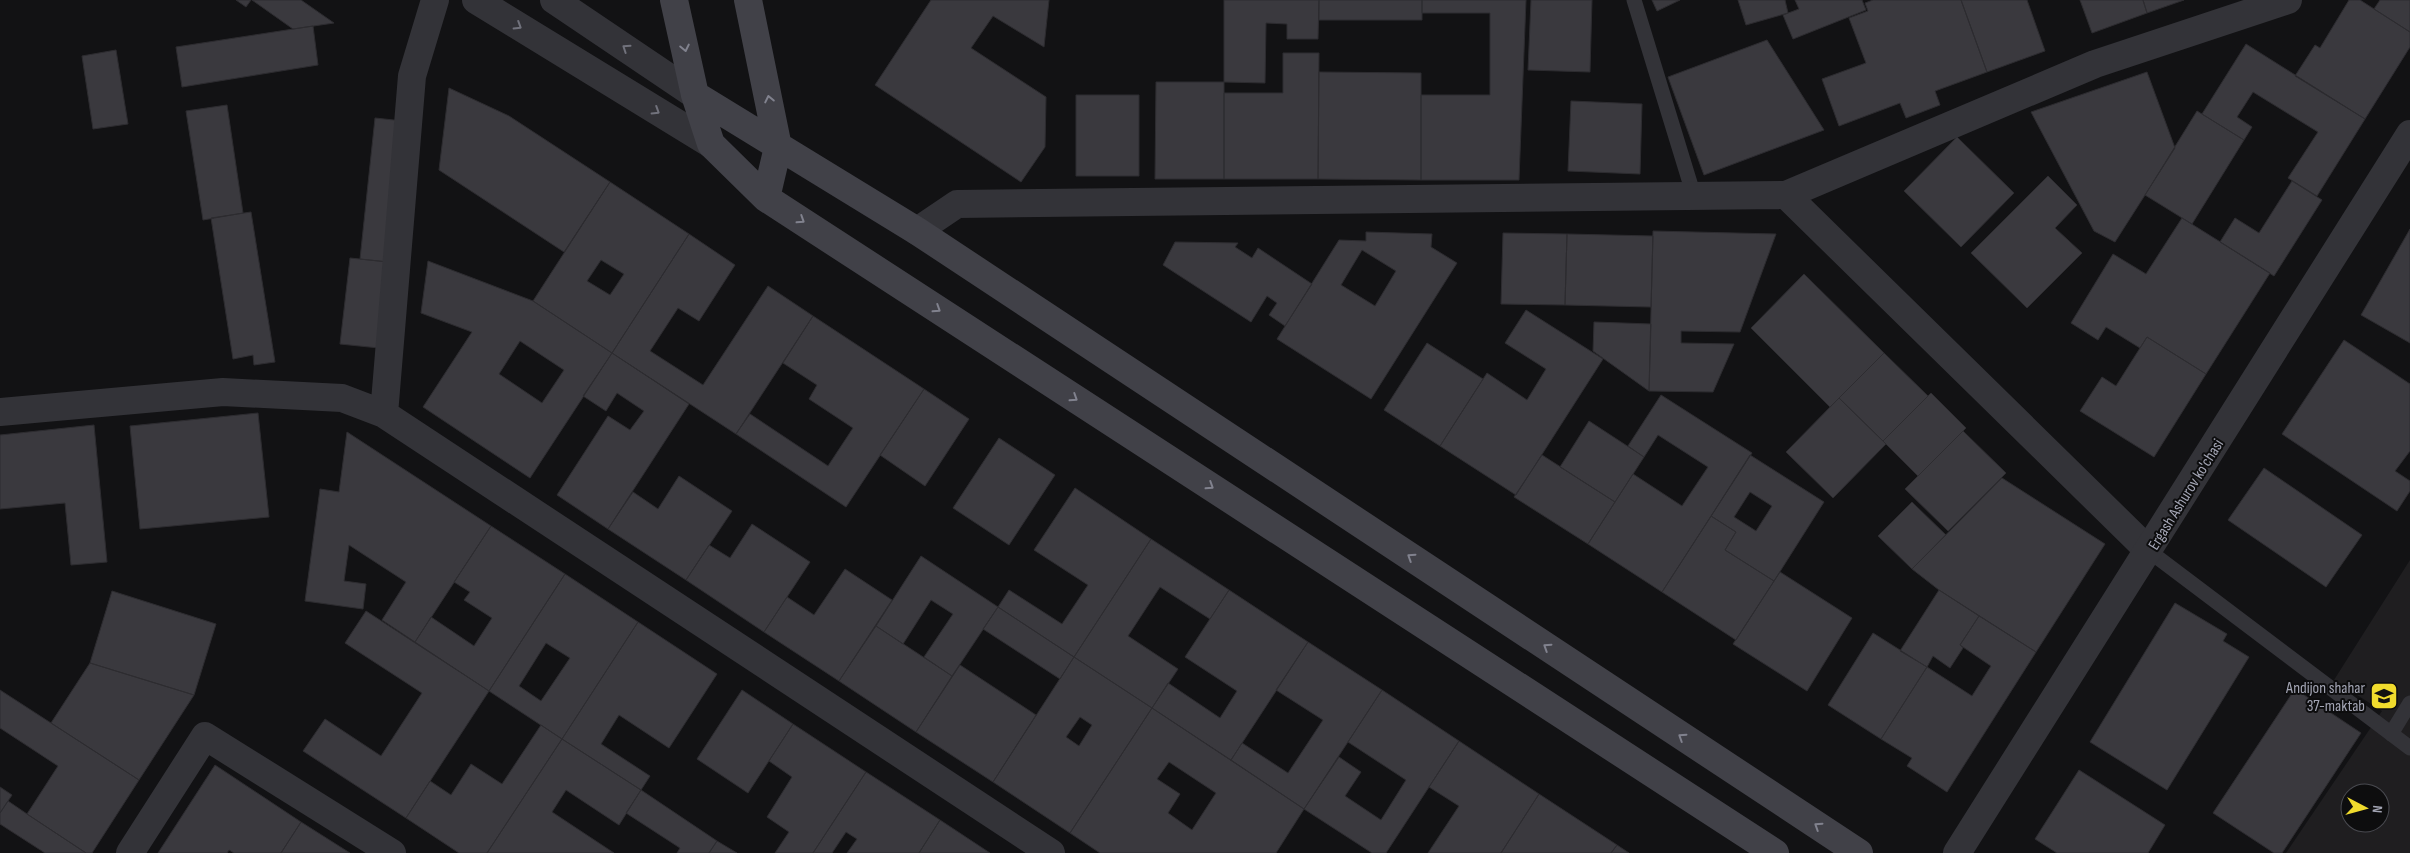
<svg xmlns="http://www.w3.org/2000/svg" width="2410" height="853" viewBox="0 0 2410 853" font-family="'Sofia Sans Condensed',sans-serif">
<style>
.built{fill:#1f1e20;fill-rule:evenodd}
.building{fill:#3a393e;stroke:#2d2c30;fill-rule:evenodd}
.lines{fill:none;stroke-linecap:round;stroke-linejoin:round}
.service{stroke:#333338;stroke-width:15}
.minor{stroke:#333338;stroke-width:28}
.tertiary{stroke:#333338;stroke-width:28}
.secondary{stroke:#414148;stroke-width:28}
.oneway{stroke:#71727c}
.oneway2{stroke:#81828e}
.labels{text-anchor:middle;stroke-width:4;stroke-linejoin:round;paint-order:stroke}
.street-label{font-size:16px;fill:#a3a5b4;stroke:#0d0d0e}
.poi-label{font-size:16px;fill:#a3a5b4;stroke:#0d0d0e;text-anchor:end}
</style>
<rect width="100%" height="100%" fill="#121214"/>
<!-- built -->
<path class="built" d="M2410 560V853H2286L2382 711 2334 680ZM2350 793H2380V823H2350Z"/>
<!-- building -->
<path class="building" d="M236 0H251L246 7Z
M252 0H301L334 23 293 29Z
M931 0H1049L1044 47 993 16 971 48 1046 97 1045 147 1021 182 875 85Z
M1224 0H1319L1318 39H1287V24L1266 23 1265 83 1224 82Z
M1319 0H1422V20H1319Z
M1422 0H1526L1519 180H1421V95H1490V13H1422Z
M1531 0H1592L1590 72 1528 70Z
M1652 0H1680L1657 11Z
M1738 0H1785L1788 13 1746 25Z
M1795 0H1862L1866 10 1793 39 1783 15 1799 9Z
M1873 0H1961L1987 72 1935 91 1940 105 1906 118 1900 103 1839 126 1822 79 1866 63 1849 18 1868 11 1865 3Z
M1961 0H2027L2045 51 1987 72Z
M2080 0H2143L2147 13 2092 33Z
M2143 0H2184L2147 13Z
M2349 0H2360L2410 32V47L2365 119 2295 76 2315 45 2320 48Z
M2380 0H2410V32L2374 9Z
M313 26 318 65 182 87 176 47Z
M1767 40 1824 130 1704 175 1668 77Z
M2246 44 2365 119 2317 196 2288 178 2318 132 2253 92 2237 117 2252 127 2244 140 2202 114Z
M116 50 128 124 93 129 82 56Z
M1283 53H1319L1318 179H1224V93H1283Z
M1319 72 1421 73V180L1318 179Z
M2147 72 2175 148 2115 242 2094 231 2031 112Z
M1156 82H1224V179H1155Z
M449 88 509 116 610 182 564 252 439 170Z
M1076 95H1139V176H1076Z
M1571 101 1642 104 1640 174 1568 171Z
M227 105 243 213 203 220 186 111Z
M2197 111 2244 140 2192 224 2145 195Z
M375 118 403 121 388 262 360 259Z
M1957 137 2014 193 1961 247 1904 191Z
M2048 176 2077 205 2055 228 2082 253 2027 308 1971 253Z
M2292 181 2322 200 2274 276 2220 242 2235 218 2259 233Z
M610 182 689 234 612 353 533 301ZM601 260 624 274 610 295 587 281Z
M251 212 275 362 254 365 253 355 233 359 211 218Z
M2182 218 2270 273 2206 374 2147 337 2140 348 2106 327 2098 340 2071 323 2113 254 2146 274Z
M2410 229V343L2361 315Z
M1653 231 1776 234 1740 332 1681 331V343L1734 344 1713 392 1649 391Z
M1366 232 1432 234 1431 247 1457 263 1371 399 1277 339 1339 240 1366 241ZM1362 250 1396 271 1375 306 1341 285Z
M1503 233 1567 234 1565 305 1501 304Z
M689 234 735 265 699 321 678 308 650 351 703 385 768 286 813 316 736 434 612 353Z
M1567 234 1653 236 1651 307 1565 305Z
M1175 242 1238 243 1235 247 1252 258 1258 248 1312 284 1285 326 1269 315 1277 303 1267 296 1251 322 1163 265Z
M350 258 388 262 379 348 340 344Z
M428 261 533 301 612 353 530 478 423 407 472 332 421 313ZM520 341 564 370 542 403 499 374Z
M1804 274 1884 353 1830 407 1751 328Z
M1526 310 1603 359 1516 495 1440 446 1487 373 1527 400 1546 369 1505 343Z
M813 316 924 389 846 507 736 434 750 414 828 466 853 428 809 399 817 385 783 363Z
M1594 322 1651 324 1649 391 1593 351Z
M2147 337 2206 374 2154 457 2080 411 2102 377 2116 386Z
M2344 340 2410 384V451L2395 471 2410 481V491L2397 511 2282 434Z
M1427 343 1483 379 1440 446 1384 410Z
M612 353 689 404 608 529 557 495 608 416 630 430 644 411 617 393 606 411 583 396Z
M1884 353 1928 396 1883 441 1839 398Z
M924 389 969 419 925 486 880 455Z
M1931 393 1966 428 1918 476 1883 441Z
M1661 395 1752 453 1662 592 1588 544 1633 474 1682 506 1708 467 1658 435 1644 457 1628 446Z
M1839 398 1886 444 1833 498 1786 452Z
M258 413 269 517 140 529 130 426Z
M1589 421 1644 457 1615 502 1560 467Z
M94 425 107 562 71 565 65 503 0 509V435Z
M1963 431 2006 473 1948 531 1905 489Z
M347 432 491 526 415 642 382 620 406 582 349 545 344 581 366 584 363 609 305 601 320 489 339 492Z
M999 438 1055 475 1009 545 953 508Z
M1542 455 1615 502 1588 544 1514 497Z
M1750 455 1824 502 1774 581 1725 550 1736 532 1711 516ZM1750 492 1772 506 1756 531 1734 517Z
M2264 468 2362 535 2326 587 2228 520Z
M679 476 732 511 686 580 608 529 633 492 658 509Z
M2002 478 2105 544 2036 652 1939 590 1912 569Z
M1075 488 1151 539 1074 657 998 607 1009 590 1062 624 1088 585 1034 550Z
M1912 502 1946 535 1912 569 1878 536Z
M1711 516 1736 532 1725 550 1774 581 1736 640 1662 592Z
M752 524 810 562 764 632 686 580 709 545 730 558Z
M491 526 565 574 489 691 415 642 431 617 474 646 492 618 464 600 470 592 454 582Z
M1151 539 1229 590 1210 619 1160 587 1128 636 1178 669 1152 708 1074 657Z
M921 556 998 607 952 676 924 657 953 614 931 600 903 644 876 626Z
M845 569 892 600 839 681 764 632 787 597 814 615Z
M1780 572 1852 618 1807 691 1733 644Z
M565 574 638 622 562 739 489 691ZM546 643 570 658 541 701 519 686Z
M1229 590 1308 642 1231 760 1152 708 1168 683 1220 718 1237 691 1185 657Z
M1939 590 1979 616 1960 645 1963 648 1950 668 1933 656 1927 667 1900 651Z
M112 591 216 624 194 695 90 663Z
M2175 603 2227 634 2223 641 2249 657 2167 790 2090 742Z
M998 607 1074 657 1060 679 983 629Z
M366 611 489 691 406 818 303 751 325 719 381 756 422 693 345 643Z
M1979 616 2036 652 1947 792 1907 766 1912 758 1881 739 1927 667 1972 696 1991 666 1960 645Z
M638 622 717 674 669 748 619 715 601 744 650 776 641 790 562 739Z
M876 626 952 676 916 732 839 681Z
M1873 633 1927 667 1881 739 1828 705Z
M1308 642 1382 690 1304 809 1231 760 1242 743 1288 773 1323 720 1276 690Z
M1074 657 1152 708 1070 833 993 782ZM1080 717 1092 725 1079 746 1066 737Z
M90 663 194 695 139 780 51 723Z
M960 665 1036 715 993 782 916 732Z
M2295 689 2361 733 2282 853H2274L2213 813Z
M0 690 139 780 92 853H86L27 814 58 766 0 728Z
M742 690 793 724 748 793 697 759Z
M1382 690 1459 741 1386 853H1372L1304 809 1339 757 1361 772 1345 796 1381 820 1406 780 1348 742Z
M1152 708 1304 809 1276 853H1100L1070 833ZM1169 762 1216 793 1192 830 1168 813 1180 794 1157 779Z
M793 724 866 772 813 853H775L789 832 767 817 792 777 769 761Z
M541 725 562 739 487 853H459L406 818 430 781 451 795 471 764 502 784Z
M562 739 641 790 619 825 566 790 552 812 614 853H487Z
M1459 741 1539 794 1501 853H1428L1459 806 1429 787Z
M215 765 301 822 281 853H234L229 850 227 853H158Z
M2079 770 2165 825 2148 853H2057L2035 839Z
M866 772 940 820 919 853H847L857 839 846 832 832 853H813Z
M0 787 12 795 0 813Z
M641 790 717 841 709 853H677L680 848 626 813Z
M1539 794 1617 845 1611 853H1501Z
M8 801 27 814 86 853H45L0 824V813Z
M940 820 990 853H919Z
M301 822 350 853H281Z
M717 841 737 853H709Z
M1617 845 1629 853H1611Z"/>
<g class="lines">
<!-- service -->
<path class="service" d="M1634 0 1694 196
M2149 551 2410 748
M2391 734 2410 703"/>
<!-- minor -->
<path class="minor" d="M476 0 711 144
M554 0 695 95
M1786 195 2149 551
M917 231 957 204 1786 195 2095 64 2288 0
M0 412 223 392 342 398 384 414 1051 853
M384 414 412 76 435 0
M130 853 205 736 392 853"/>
<!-- tertiary -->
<path class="tertiary" d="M1957 853 2410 134"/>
<!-- secondary -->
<path class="secondary" d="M674 0 695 95 711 144 766 198 1775 853
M748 0 778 147 766 198
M695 95 917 231 1859 853"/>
</g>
<!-- one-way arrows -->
<defs><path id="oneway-chevron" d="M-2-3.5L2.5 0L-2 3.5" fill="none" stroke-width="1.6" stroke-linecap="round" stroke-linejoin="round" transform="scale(1.25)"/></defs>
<g class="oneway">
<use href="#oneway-chevron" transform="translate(518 26) rotate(32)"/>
<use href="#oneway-chevron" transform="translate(626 48) rotate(-146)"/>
<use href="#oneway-chevron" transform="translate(656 111) rotate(32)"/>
</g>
<g class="oneway2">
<use href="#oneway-chevron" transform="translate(685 48) rotate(78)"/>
<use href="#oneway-chevron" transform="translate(769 99) rotate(-102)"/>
<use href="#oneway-chevron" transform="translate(801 220) rotate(33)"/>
<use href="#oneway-chevron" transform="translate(937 309) rotate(33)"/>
<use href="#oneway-chevron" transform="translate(1074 398) rotate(33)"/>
<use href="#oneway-chevron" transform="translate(1210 486) rotate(33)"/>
<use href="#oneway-chevron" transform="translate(1411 557) rotate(-147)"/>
<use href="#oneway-chevron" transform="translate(1547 647) rotate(-147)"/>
<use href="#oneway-chevron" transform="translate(1682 737) rotate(-147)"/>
<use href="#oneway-chevron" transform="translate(1818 826) rotate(-147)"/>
</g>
<!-- icons -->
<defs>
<g id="school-square" transform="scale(1.4375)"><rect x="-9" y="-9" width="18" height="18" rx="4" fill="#f0db2d" stroke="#0d0d0e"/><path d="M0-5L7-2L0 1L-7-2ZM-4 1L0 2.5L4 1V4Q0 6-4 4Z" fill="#111"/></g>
</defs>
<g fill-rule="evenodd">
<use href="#school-square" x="2384" y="696"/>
</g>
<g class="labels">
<!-- street labels -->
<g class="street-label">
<text transform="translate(2185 494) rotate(-58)" y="6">Ergash Ashurov ko'chasi</text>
</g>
<!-- poi labels -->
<g class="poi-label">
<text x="2365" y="693">Andijon shahar<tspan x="2365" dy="18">37-maktab</tspan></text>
</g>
</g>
<!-- north arrow -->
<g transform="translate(2365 808) rotate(96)"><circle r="24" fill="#0d0d0e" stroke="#494a50"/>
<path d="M0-4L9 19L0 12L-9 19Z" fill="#f0db2d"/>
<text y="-8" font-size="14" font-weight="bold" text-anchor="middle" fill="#a3a5b4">N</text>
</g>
</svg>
